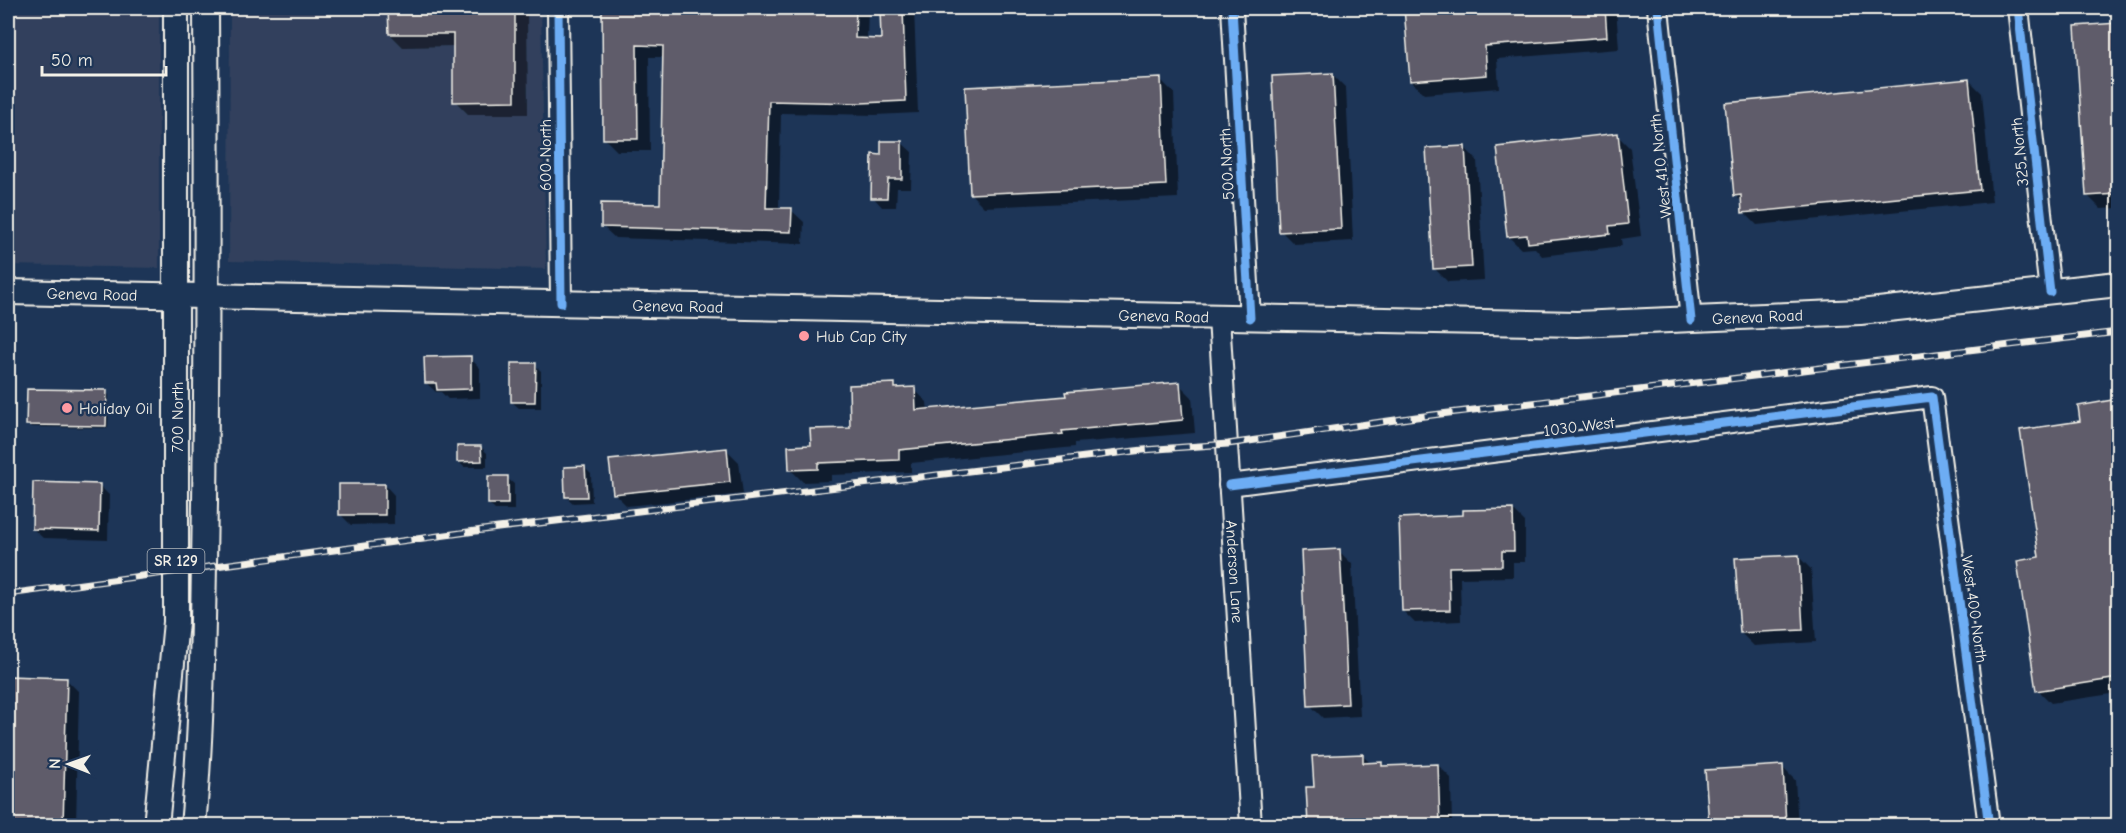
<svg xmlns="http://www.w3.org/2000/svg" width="2126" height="833" viewBox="0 0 2126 833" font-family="'Comic Neue',sans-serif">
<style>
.built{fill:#31415d}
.shadow{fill:#0007}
.building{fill:#5f5c6b;stroke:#f4f1e8;stroke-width:1.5}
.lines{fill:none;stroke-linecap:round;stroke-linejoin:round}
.minor-casing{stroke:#f4f1e8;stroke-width:24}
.major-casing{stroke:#f4f1e8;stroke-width:28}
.minor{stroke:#1d3557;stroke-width:20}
.major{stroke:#1d3557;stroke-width:24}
.rail-casing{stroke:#f4f1e8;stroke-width:7}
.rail{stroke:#1d3557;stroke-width:4.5;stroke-dasharray:14;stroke-linecap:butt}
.cycleway-casing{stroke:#1d3557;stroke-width:13}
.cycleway{stroke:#6dadf4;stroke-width:9}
.poi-dot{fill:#ff9aa2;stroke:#1d3557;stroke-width:2}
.labels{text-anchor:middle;stroke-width:5;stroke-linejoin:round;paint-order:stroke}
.shield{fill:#1d3557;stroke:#b4b9bc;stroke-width:1.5}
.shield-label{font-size:15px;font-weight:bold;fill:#f4f1e8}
.street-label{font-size:16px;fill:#f4f1e8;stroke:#1d3557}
.poi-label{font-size:16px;fill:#f4f1e8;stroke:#1d3557;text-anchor:start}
</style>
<rect width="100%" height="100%" fill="#1d3557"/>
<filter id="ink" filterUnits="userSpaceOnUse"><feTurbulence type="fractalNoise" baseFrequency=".0167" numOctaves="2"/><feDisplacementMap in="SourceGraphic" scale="12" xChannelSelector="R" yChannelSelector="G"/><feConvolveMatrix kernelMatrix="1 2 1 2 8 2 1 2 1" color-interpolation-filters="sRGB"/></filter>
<g filter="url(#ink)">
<!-- built -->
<path class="built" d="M8 8H159V268L8 265Z
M230 8H541L546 269 229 261Z"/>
<!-- shadow -->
<path class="shadow" d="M390 8H527L528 114H468L455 101V46L403 47 390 34Z
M603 8H868L867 40H883L882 8H914L918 113 875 115 781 113 779 210H791L804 222 803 244 615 238 602 226 661 206 665 57H649L650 151H617L605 139Z
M933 8H956V12L939 13Z
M1267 8H1333V11L1275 15Z
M1405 8H1616L1619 49 1497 59 1499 88 1424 94 1411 81Z
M2118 24V208L2101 209 2088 196 2076 27Z
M1333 75 1346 88 1353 241 1294 244 1281 231Z
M1161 80 1174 93 1178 198 984 207 971 194Z
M1969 80 1982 93 1992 202 1757 225 1744 212 1743 203 1735 195Z
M1617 135 1630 148 1641 236 1621 239 1622 246 1542 256 1535 248 1521 249 1508 236Z
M902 143 912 152 911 188H897L896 207H882L873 197 882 156Z
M1464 147 1477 160 1484 280 1448 282 1435 269Z
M470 358 480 368V398L448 399 441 392H436L426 383Z
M535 365 541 371V408H519L512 402Z
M1179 384 1192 397 1195 433 1075 443V447L911 463V472L831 475V481L803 482 790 469 812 447 852 429 895 385 899 389H914L927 402 928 411Z
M106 392 109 395 108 428 31 427 28 424Z
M2118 401V693L2051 703 2038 690 2041 559 2082 423 2079 407Z
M481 447 487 453V467H464L458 461Z
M726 449 739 462 743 494 627 506 614 493Z
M585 468 591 474 592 502 573 503 566 497Z
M507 478 514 484V510H495L489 504Z
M99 485 109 495 108 540 43 538 33 529Z
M385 485 394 495V524L351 525 341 515Z
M1513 510 1525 522V562H1513V577L1460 578 1461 621 1415 623 1403 611 1465 517Z
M1339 551 1352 564 1360 716 1323 718 1310 705Z
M1798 556 1811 569 1816 642 1754 646 1741 633Z
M8 678 66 679 79 692 76 826H8Z
M1362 755 1371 764 1382 763 1385 767 1438 765 1451 778 1452 826H1309L1308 788H1315Z
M1782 767 1795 780 1798 826H1710L1707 771Z"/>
<!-- building -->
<path class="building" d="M388 8H515V101L453 102V34H389Z
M602 8H856L855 38 881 39 880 8H903L906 101 861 103 769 101 766 208H792L791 232 601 227V203L660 204 663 46 637 45 638 139H603Z
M1404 8H1605L1607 37 1485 46 1487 75 1410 81Z
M2118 23V194L2086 196 2075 26Z
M1333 73 1341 229 1279 232 1272 76Z
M1161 78 1166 185 970 194 965 87Z
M1969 79 1980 190 1742 213 1741 195 1734 196 1725 103Z
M1618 133 1628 224 1609 226 1610 234 1528 243 1527 235 1507 237 1497 147Z
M881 141H902V179H888L887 198H871L872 154 881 155Z
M1465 146 1472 267 1433 269 1426 148Z
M471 356V389L437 390 436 383H425L424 357Z
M511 363H536L535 402H511Z
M1180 382 1183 420 1062 431 1063 434 899 450V460L818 463V469L789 470 788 446 811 445 810 429 850 428 849 385 895 383V388L915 387 916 410 1066 396 1065 392Z
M27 389 107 390 106 426 26 425Z
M2118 399V678L2036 691 2017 561 2039 557 2020 430 2080 421 2078 406Z
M457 446H481L482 461 457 462Z
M727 448 730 482 613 494 609 460Z
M585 466 587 497H565L564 467Z
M488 476H508V504H488Z
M33 482 100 484 99 531 32 529Z
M339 484H385V515H339Z
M1513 509 1514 551H1502V566L1449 567 1450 610 1402 611 1399 518 1463 515V510Z
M1340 549 1348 704 1308 706 1301 551Z
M1799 555 1803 630 1740 633 1735 558Z
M8 676 67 678 63 825H8Z
M1363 754V763L1382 762V766L1438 764 1440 825H1308L1306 787H1314L1312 756Z
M1783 765 1786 825H1709L1705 770Z"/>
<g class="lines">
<!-- minor casing -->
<g class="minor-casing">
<g id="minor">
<path d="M558 8 561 303"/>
<path d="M1232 8 1250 318"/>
<path d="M1658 8 1691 320"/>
<path d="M2018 8 2050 292"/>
<path id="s1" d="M1219 318 1251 826"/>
<path d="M1229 485 1932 397 1989 826"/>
</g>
</g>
<!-- major casing -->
<g class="major-casing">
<g id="major">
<path id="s2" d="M8 292 1577 324 1860 312 2118 284"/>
<path d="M156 826 176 622V8"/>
<path d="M193 826C203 718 203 611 205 503 207 338 207 173 206 8"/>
</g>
</g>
<!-- minor -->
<use href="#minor" class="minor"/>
<!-- major -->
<use href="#major" class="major"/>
<!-- rail casing -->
<g class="rail-casing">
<path id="rail" d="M8 594 498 528 1143 450 1228 444 1416 417 2118 332"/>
</g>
<!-- rail -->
<use href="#rail" class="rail"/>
<!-- cycleway casing -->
<g class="cycleway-casing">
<path id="cycleway" d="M558 8 561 303
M1232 8 1250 318
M1658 8 1691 320
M2018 8 2050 292
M1229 485 1932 397 1989 826"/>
</g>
<!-- cycleway -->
<use href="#cycleway" class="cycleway"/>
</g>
</g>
<!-- markers -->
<g class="poi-dot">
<circle cx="804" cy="336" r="6"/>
<circle cx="67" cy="408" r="6"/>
</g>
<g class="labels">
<!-- shield labels -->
<rect class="shield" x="147.5" y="549" width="57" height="24" rx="4.5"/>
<g class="shield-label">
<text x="176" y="566">SR 129</text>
</g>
<!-- street labels -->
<g class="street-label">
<text transform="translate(2019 152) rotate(-96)" y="6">325 North</text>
<text transform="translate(545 155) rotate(-90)" y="6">600 North</text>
<text transform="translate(1226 164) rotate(-93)" y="6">500 North</text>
<text transform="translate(1660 166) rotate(-96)" y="6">West 410 North</text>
<text dy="6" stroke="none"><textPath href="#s2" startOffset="84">Geneva Road</textPath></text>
<text dy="6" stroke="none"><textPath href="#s2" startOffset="670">Geneva Road</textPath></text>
<text dy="6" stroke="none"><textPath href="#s2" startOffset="1156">Geneva Road</textPath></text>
<text dy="6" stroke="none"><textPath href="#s2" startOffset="1750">Geneva Road</textPath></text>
<text transform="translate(177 417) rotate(-90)" y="6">700 North</text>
<text transform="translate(1579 426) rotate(-7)" y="6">1030 West</text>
<text dy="6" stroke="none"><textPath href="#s1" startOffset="254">Anderson Lane</textPath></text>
<text transform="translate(1975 609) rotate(82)" y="6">West 400 North</text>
</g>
<!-- poi labels -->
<g class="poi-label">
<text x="816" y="342">Hub Cap City</text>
<text x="79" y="414">Holiday Oil</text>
</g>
</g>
<!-- margin -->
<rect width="2126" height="833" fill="none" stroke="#1d3557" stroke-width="30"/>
<rect x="15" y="15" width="2096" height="803" fill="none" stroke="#f4f1e8" stroke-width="2" filter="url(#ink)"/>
<!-- north arrow -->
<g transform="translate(69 764) rotate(271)" stroke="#1d3557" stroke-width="4.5" paint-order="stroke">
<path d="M0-4.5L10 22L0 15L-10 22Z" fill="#f4f1e8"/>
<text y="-9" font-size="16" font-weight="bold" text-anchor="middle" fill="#f4f1e8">N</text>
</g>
<!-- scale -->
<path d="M42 66v9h124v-9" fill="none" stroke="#f4f1e8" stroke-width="3"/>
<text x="51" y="66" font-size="18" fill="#f4f1e8" stroke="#1d3557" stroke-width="4.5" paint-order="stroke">50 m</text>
</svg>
